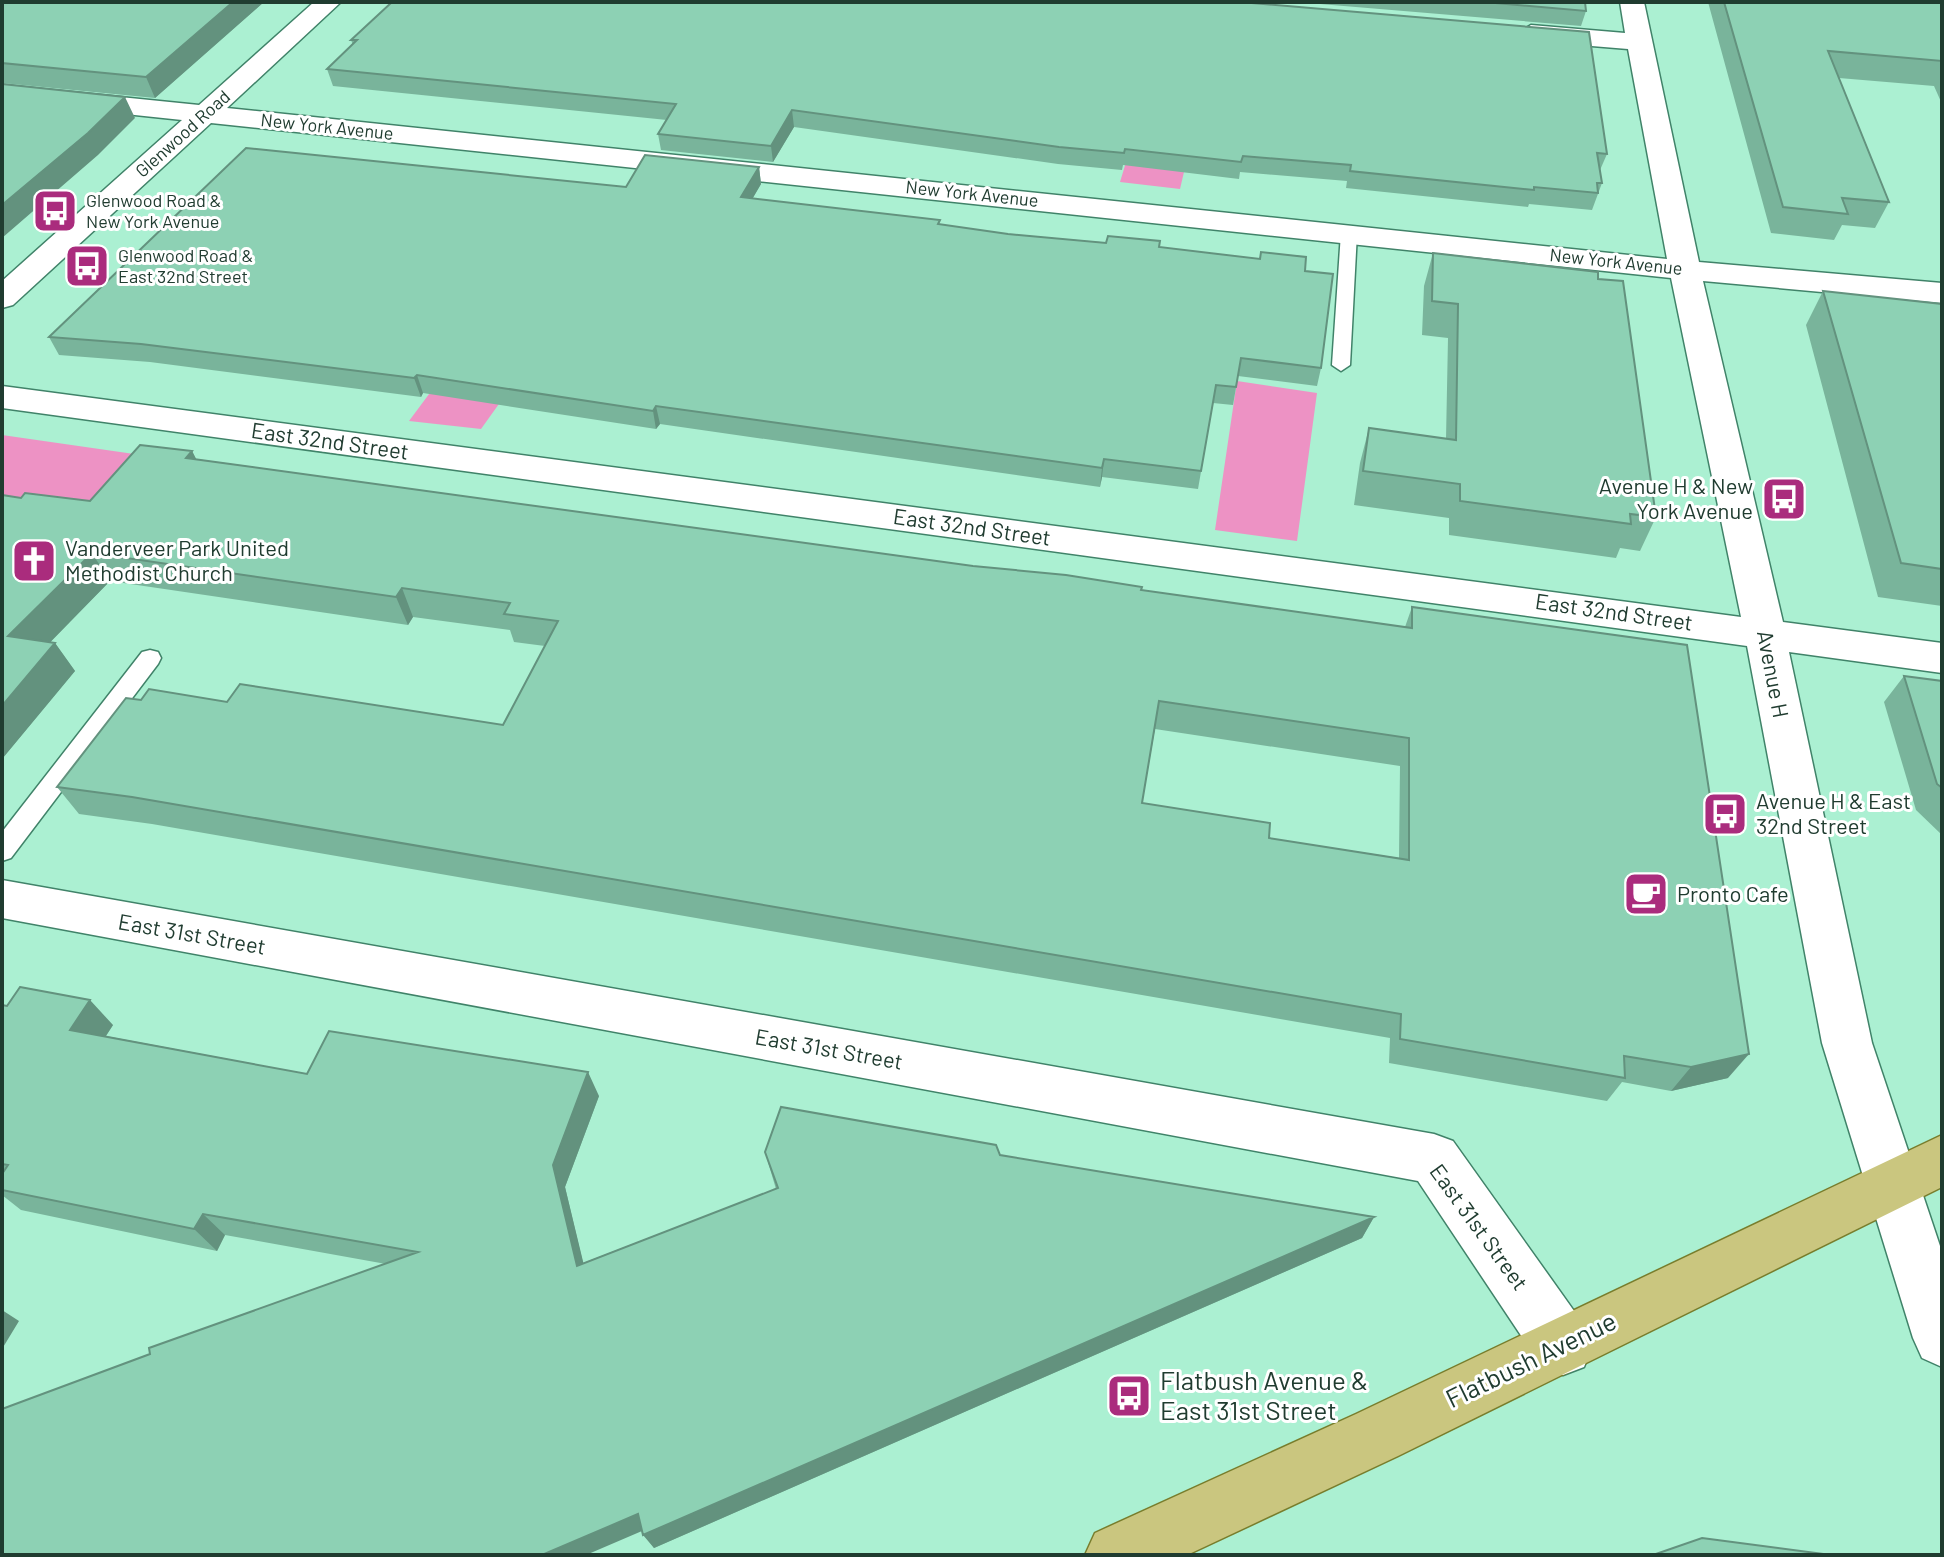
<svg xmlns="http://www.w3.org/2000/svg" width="1944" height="1557" viewBox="0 0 1944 1557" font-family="Barlow,sans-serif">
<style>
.green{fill:#ed92c4}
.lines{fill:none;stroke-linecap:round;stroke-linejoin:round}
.service-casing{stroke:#408369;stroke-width:3}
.minor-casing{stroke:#408369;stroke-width:3}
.primary-casing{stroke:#787d2c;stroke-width:3}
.service{fill:#fff;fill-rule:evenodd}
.minor{fill:#fff;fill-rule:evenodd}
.primary{fill:#cac67f;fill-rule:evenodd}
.wall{fill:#79b49b;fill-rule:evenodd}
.shaded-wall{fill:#63927e}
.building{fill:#8dd1b4;stroke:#63927e;stroke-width:2;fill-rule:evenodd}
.labels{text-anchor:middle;stroke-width:6;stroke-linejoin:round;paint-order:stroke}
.far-street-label{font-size:18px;fill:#203c30;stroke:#fff}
.far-poi-label{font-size:18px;fill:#203c30;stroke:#fff;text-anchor:start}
.street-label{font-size:22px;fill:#203c30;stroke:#fff}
.poi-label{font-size:22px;fill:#203c30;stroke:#fff;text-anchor:start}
.near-street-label{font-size:26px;fill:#203c30;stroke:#fff}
.near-poi-label{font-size:26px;fill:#203c30;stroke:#fff;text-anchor:start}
</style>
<rect width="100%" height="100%" fill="#abf0d2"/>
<!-- green -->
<path class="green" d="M1147 93 1201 99 1180 189 1120 182Z
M505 292 572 302 481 429 409 421Z
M1237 381 1317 393 1297 541 1215 530Z
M2 435 148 456 100 515 2 503Z"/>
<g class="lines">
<!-- service casing -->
<g class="service-casing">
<path id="service" d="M1349 228 1357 233 1350 365 1341 371 1332 365 1341 233Z
M150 650 158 652 161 658 158 664 11 858 2 861V832L142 652Z"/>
</g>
<!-- minor casing -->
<g class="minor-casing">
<path id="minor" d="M314 2H341L227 108 1667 259 1628 49 1531 41 1518 33 1531 25 1625 33 1620 2H1644L1699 262 1942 283V303L1703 281 1783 622 1942 643V673L1789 652 1872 1043 1942 1252V1367L1922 1358 1913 1338 1822 1043 1747 646 2 408V386L1741 617 1671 278 211 123 13 305 2 308V281L182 120 2 101V85L199 105Z
M2 880 1434 1134 1453 1141 1584 1325 1592 1346 1584 1367 1563 1375 1542 1367 1418 1181 2 918Z"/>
</g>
<!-- primary casing -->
<g class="primary-casing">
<path id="primary" d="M1942 1135V1187L1398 1456 1187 1555H1085L1095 1533 1356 1414Z"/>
</g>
<!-- service -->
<use href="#service" class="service"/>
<!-- minor -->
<use href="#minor" class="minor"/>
<!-- primary -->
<use href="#primary" class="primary"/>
</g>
<!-- wall -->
<path class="wall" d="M2 2H264L155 98 2 83Z
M1296 2H1585L1586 11 1581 26Z
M1708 2H1942V104L1934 86 1839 78 1889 202 1875 228 1842 225 1834 240 1771 233Z
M351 40 1607 154 1600 170 1602 183 1592 210 1529 204 1528 207 1346 188 1347 181 1240 172 1239 179 1123 165 1122 170 1058 164 794 127 773 162 661 150 658 134 667 120 333 86 327 69 353 45Z
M759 167 761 184 752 199 1008 234 1159 247 1305 271 1321 368 1317 386 1238 376 1233 405 1213 403 1198 489 1102 477 1100 487 660 424 656 429 423 393 421 397 150 362 59 355 49 337 626 187Z
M1433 253 1598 279 1656 517 1640 551 1620 548 1616 558 1449 535V518L1354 505 1360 463 1369 428 1446 439 1448 338 1422 335 1424 286Z
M1823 291 1942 304V606L1878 597 1806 325Z
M192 451 196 459 1405 627 1412 607 1728 1078 1671 1091 1622 1082 1607 1101 1389 1063 1390 1038 152 824 79 814 57 787 141 700 227 702 503 725 545 646 514 642 510 630 413 617 408 625 110 581 50 642 55 643 75 671 2 759V495L21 498 90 501ZM1155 729 1400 766 1399 858 1269 838 1142 803Z
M1904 676 1942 681V835L1916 810 1884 702Z
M2 1005 113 1025 106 1036 307 1074 599 1096 565 1187 583 1263 776 1189 765 1152 1000 1155 1374 1217 1362 1238 654 1548 642 1531 150 1354 386 1264 225 1235 217 1251 21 1210 2 1195Z"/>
<!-- shaded-wall -->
<path class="shaded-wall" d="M233 2H264L155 98 146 77Z
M125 97 135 118 98 155 2 238V205Z
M792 110 794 127 773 162 771 146Z
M759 167 761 184 743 215 741 197Z
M417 375 423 393 421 397 414 378Z
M656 406 660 424 656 429 653 411Z
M192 451 207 480 186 458Z
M1104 459 1102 477 1100 487 1102 468Z
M92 553 110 581 29 664 8 636Z
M402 588 413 617 408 625 396 597Z
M55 643 75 671 2 759V706Z
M90 1000 113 1025 94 1054 70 1030Z
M1749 1054 1728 1078 1671 1091 1691 1067Z
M588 1072 599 1096 565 1187 589 1286 577 1266 553 1165Z
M203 1214 225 1235 217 1251 194 1229Z
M1374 1217 1362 1238 654 1548 643 1535Z
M2 1310 19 1321 2 1349Z
M638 1514 649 1528 586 1555H542Z"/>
<!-- building -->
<path class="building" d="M2 2H233L146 77 2 63Z
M392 2H1240L1589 32 1607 154 1597 153 1602 183H1597L1598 193 1534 187V190L1350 171 1351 165 1243 156 1241 162 1125 149 1124 153 1059 147 792 110 771 146 658 134 676 104 327 69 357 40H351Z
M1484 2H1585L1586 11Z
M1724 2H1942V61L1828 51 1889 202 1842 198 1848 214 1783 207Z
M2 84 125 97 88 133 2 205Z
M246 148 626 187 645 155 759 167 741 197 940 220 938 224 1008 234 1106 243 1108 236 1160 241 1159 247 1260 259 1261 252 1306 257 1305 271 1333 274 1321 368 1241 358 1236 387 1216 385 1201 471 1104 459 1102 468 656 406 653 411 417 375 414 378 141 344 49 337Z
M1433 253 1598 272V279L1623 281 1656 517 1630 514 1631 524 1460 501V484L1363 471 1369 428 1456 440 1458 304 1432 301Z
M1823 291 1942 304V569L1901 563Z
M140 445 192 451 186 458 973 566 1066 575 1142 587 1141 590 1412 628V607L1687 645 1749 1054 1691 1067 1624 1056 1625 1078 1400 1039 1401 1014 132 797 57 787 126 698 141 700 149 689 227 702 240 684 503 725 558 621 504 614 510 603 402 588 396 597 92 553 8 636 55 643 2 706V495L21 498 25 493 90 501ZM1159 701 1409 738V860L1269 838 1270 823 1142 803Z
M1904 676 1942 681V788L1937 784Z
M20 987 90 1000 70 1030 307 1074 329 1031 588 1072 553 1165 577 1266 778 1188 765 1152 781 1107 996 1145 1000 1155 1374 1217 643 1535 638 1514 542 1555H2V1409L150 1354 149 1348 418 1252 203 1214 194 1229 2 1190V1174L8 1165 2 1164V1005L7 1006Z
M1702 1538 1831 1555H1653Z"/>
<!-- icons -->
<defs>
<g id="bus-square" transform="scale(2.3)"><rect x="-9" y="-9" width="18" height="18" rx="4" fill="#aa2c7d" stroke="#fff"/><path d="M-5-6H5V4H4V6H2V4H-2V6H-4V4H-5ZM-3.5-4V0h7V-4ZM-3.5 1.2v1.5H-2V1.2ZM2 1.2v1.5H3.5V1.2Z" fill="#fff"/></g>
<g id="church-square" transform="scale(2.3)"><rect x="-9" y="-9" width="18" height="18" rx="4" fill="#aa2c7d" stroke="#fff"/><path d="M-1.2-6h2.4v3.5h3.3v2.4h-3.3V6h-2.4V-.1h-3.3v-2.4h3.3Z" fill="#fff"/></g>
<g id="cafe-square" transform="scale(2.3)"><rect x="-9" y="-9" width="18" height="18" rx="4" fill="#aa2c7d" stroke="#fff"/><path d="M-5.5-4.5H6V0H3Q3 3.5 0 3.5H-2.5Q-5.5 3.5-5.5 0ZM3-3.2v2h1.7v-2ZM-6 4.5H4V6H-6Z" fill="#fff"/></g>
</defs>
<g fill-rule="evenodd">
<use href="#bus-square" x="55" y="211"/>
<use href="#bus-square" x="87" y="266"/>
<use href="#bus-square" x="1784" y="499"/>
<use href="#church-square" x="34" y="561"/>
<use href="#bus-square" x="1725" y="814"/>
<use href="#cafe-square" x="1646" y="894"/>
<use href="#bus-square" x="1129" y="1396"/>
</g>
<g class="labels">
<!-- far-street labels -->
<g class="far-street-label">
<text transform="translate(327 127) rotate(6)" y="6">New York Avenue</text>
<text transform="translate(183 134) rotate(-42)" y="6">Glenwood Road</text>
<text transform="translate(972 194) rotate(6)" y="6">New York Avenue</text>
<text transform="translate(1616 262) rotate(6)" y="6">New York Avenue</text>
</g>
<!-- far-poi labels -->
<g class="far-poi-label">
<text x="86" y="207">Glenwood Road &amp;<tspan x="86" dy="21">New York Avenue</tspan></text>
<text x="118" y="262">Glenwood Road &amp;<tspan x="118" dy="21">East 32nd Street</tspan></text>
</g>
<!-- street labels -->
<g class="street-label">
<text transform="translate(330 441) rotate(8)" y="8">East 32nd Street</text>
<text transform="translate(972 527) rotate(8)" y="8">East 32nd Street</text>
<text transform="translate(1614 612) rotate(8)" y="8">East 32nd Street</text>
<text transform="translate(1773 674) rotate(79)" y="8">Avenue H</text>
<text transform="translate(192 934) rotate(10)" y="8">East 31st Street</text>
<text transform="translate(829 1049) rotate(10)" y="8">East 31st Street</text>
<text transform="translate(1479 1227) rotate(54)" y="8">East 31st Street</text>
</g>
<!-- poi labels -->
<g class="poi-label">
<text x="1753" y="494" text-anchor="end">Avenue H &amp; New<tspan x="1753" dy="25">York Avenue</tspan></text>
<text x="65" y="556">Vanderveer Park United<tspan x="65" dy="25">Methodist Church</tspan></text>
<text x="1756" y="809">Avenue H &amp; East<tspan x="1756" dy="25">32nd Street</tspan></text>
<text x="1677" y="902">Pronto Cafe</text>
</g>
<!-- near-street labels -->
<g class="near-street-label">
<text transform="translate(1531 1360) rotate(-26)" y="9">Flatbush Avenue</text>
</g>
<!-- near-poi labels -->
<g class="near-poi-label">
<text x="1160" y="1390">Flatbush Avenue &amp;<tspan x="1160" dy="30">East 31st Street</tspan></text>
</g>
</g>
<!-- border -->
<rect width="1944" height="1557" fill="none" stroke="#203c30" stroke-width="8"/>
</svg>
